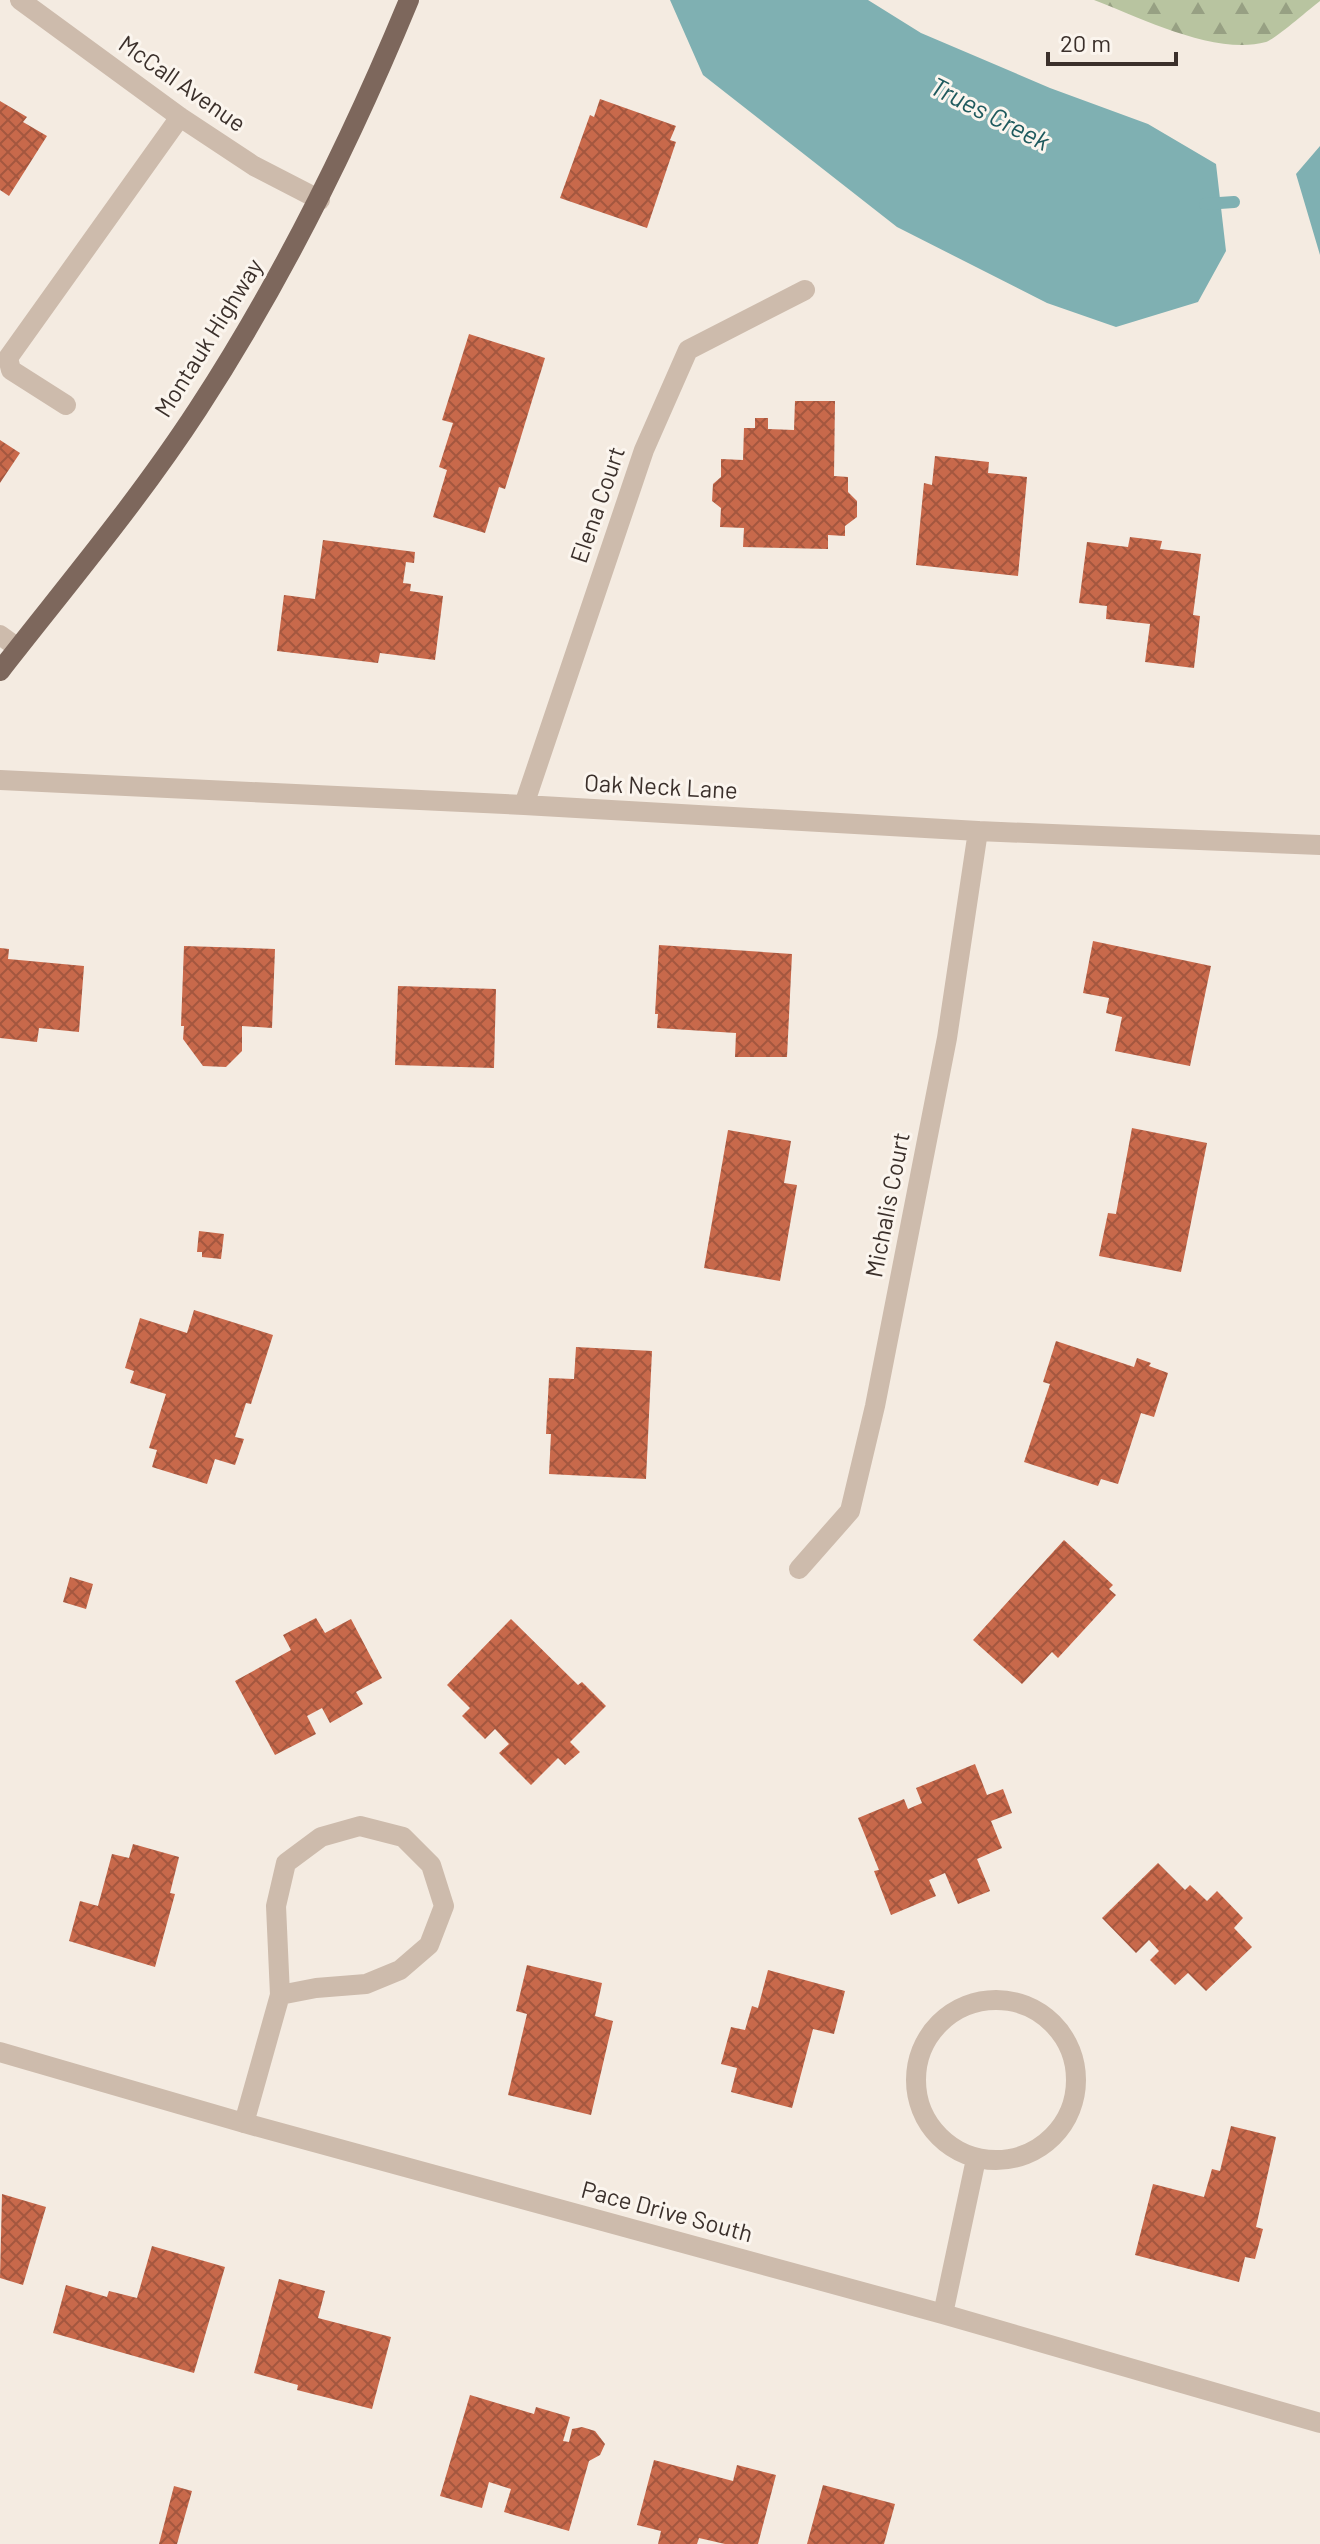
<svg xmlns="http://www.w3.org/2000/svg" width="1320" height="2544" viewBox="0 0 1320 2544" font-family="Barlow,sans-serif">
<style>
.forest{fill:url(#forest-firs)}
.water{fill:#7fb0b2}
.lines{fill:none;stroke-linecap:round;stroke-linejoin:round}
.stream{stroke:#7fb0b2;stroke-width:12}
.building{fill:url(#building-cross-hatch)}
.minor{stroke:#cdbbac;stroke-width:20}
.major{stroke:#7d675c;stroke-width:20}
.labels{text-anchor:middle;stroke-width:6;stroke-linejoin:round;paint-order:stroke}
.street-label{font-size:24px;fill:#3b302b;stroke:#fbf5ee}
.water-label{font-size:26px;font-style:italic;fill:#1f5a5e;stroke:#fbf5ee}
</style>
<defs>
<pattern id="forest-firs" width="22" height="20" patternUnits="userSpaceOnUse" patternTransform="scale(2)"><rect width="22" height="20" fill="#b8c4a0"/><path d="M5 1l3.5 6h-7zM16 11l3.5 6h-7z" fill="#97a083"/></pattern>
<pattern id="building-cross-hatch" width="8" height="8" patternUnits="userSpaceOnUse" patternTransform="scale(2)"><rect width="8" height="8" fill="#c8694b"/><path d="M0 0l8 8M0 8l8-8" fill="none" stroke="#a4573f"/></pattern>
</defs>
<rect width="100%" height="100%" fill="#f4ebe1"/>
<!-- forest -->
<path class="forest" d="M1094 0H1320V1C1308 10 1277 38 1266 42 1216 56 1141 18 1094 0Z"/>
<!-- water -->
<path class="water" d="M670 0H868L921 33 1050 88 1148 124 1216 164 1226 251 1198 302 1116 327 1047 303 897 227 703 75Z
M1320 146V255L1296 174Z"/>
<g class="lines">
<!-- stream -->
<path class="stream" d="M1205 204 1234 202"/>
</g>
<!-- building -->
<path class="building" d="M600 99 676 126 670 140 676 142 647 228 560 198 590 115 594 117Z
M0 101 27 117 23 122 47 136 9 196 0 190Z
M469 334 545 358 505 489 499 487 485 533 433 517 447 470 439 467 453 423 442 420Z
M795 401H835L834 476 848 477V492L857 501V517L845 526V536L828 535V549L743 547 744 528 720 527 721 508 712 501 713 484 721 477V459L743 460 744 428H755V418H768V429L794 430Z
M0 440 20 453 0 483Z
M935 456 989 462 988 473 1027 477 1018 576 916 565 924 483 932 485Z
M1130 537 1162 541 1160 549 1201 554 1193 615 1200 616 1194 668 1145 662 1150 624 1106 619 1107 606 1079 603 1087 542 1128 547Z
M323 540 415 552 414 563 406 562 403 583 411 584 410 591 443 596 435 660 380 653 378 663 277 651 284 595 315 599Z
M1093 941 1211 966 1190 1066 1115 1051 1122 1017 1106 1013 1109 998 1083 993Z
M659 945 792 954 787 1057H735L736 1033 657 1028 658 1014H655Z
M184 946 275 949 272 1028 242 1026V1051L226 1067 203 1066 183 1039 184 1026H181Z
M0 948 9 949 8 959 84 966 79 1032 39 1028 37 1042 0 1038Z
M398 986 496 989 494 1068 395 1065Z
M1132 1128 1207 1143 1181 1272 1099 1256 1108 1213 1116 1214Z
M728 1130 791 1141 784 1183 797 1185 780 1281 704 1268Z
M199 1231 224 1234 221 1259 202 1257V1252H197Z
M194 1310 273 1335 251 1404 246 1403 235 1437 244 1439 235 1465 215 1459 207 1484 152 1467 157 1450 149 1448 166 1394 130 1383 134 1371 125 1368 140 1318 187 1333Z
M1056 1341 1134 1367 1137 1358 1151 1363 1149 1366 1168 1373 1154 1417 1141 1413 1118 1484 1101 1479 1098 1486 1024 1462 1050 1384 1043 1382Z
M576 1347 652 1351 646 1479 549 1474 551 1434H546L549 1378 574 1379Z
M1064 1540 1113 1585 1109 1589 1116 1595 1058 1658 1052 1652 1022 1684 973 1640Z
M70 1577 93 1584 86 1609 63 1602Z
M316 1618 325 1633 351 1619 382 1678 356 1692 363 1704 330 1723 322 1708 307 1716 316 1734 275 1755 235 1681 291 1650 283 1635Z
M511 1619 578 1685 582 1682 606 1706 570 1742 580 1752 565 1765 558 1758 531 1785 499 1753 509 1744 495 1729 485 1739 462 1716 470 1708 447 1685Z
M975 1764 987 1795 1003 1789 1012 1813 991 1821 1002 1848 977 1859 990 1891 958 1904 945 1873 929 1880 936 1896 891 1915 874 1871 879 1870 858 1818 904 1799 908 1809 922 1803 916 1788Z
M133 1844 179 1857 170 1893 175 1894 155 1967 69 1941 80 1901 98 1906 112 1854 129 1858Z
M1158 1863 1185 1890 1190 1885 1207 1901 1217 1891 1243 1918 1234 1928 1252 1947 1206 1991 1188 1973 1175 1985 1150 1960 1159 1951 1149 1940 1136 1953 1102 1918Z
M527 1965 602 1983 595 2016 613 2021 591 2115 508 2095 527 2014 516 2011Z
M768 1970 845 1991 834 2034 813 2029 792 2108 731 2092 737 2068 721 2064 731 2027 745 2030 752 2006 758 2008Z
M1231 2126 1276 2137 1256 2227 1263 2229 1255 2259 1245 2257 1239 2282 1135 2255 1153 2184 1204 2197 1212 2169 1220 2171Z
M2 2194 46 2207 23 2285 0 2278Z
M152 2246 225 2267 194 2373 53 2333 66 2285 107 2297 109 2291 137 2298Z
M279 2279 325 2291 318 2318 391 2337 372 2409 297 2390 298 2385 254 2373Z
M470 2395 534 2414 536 2407 570 2417 563 2441 569 2442 572 2429 582 2427 595 2431 605 2444 600 2455 589 2461 569 2531 504 2512 511 2489 489 2482 482 2508 440 2496Z
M654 2460 733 2481 737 2465 776 2475 758 2544H725L699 2538 697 2544H658L661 2531 637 2525Z
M823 2485 895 2504 884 2544H807Z
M174 2486 192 2491 177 2544H159Z"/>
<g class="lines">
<!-- minor -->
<path class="minor" d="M20 0 180 117 254 166 320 200
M66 405 11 370 8 358 180 117
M0 635 18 648
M0 780 524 805 978 831 1320 845
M524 805 644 450 688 350 805 290
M799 1569 850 1511 875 1406 947 1038 978 831
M916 2080a80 80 0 1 1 160 0a80 80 0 1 1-160 0Z
M0 2052 244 2123 943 2314 1320 2423
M244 2123 280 1995 316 1988 366 1984 400 1970 429 1945 444 1906 431 1865 403 1837 360 1826 321 1837 286 1863 276 1906 280 1995
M943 2314 976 2159"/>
<!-- major -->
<path class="major" d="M0 671C67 585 138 501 198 409 282 280 350 143 409 0"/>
</g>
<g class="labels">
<!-- street labels -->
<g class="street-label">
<text transform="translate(182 84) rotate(35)" y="8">McCall Avenue</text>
<text transform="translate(209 338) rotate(-58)" y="8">Montauk Highway</text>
<text transform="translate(598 505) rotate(-71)" y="8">Elena Court</text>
<text transform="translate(661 787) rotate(3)" y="8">Oak Neck Lane</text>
<text transform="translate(888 1205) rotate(-79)" y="8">Michalis Court</text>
<text transform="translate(667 2212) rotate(15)" y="8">Pace Drive South</text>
</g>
<!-- water labels -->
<g class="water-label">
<text transform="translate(990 114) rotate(27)" y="9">Trues Creek</text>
</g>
</g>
<!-- scale -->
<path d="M1048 52v12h128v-12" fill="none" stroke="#3b302b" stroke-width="4"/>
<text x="1060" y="52" font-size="24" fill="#3b302b" stroke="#fbf5ee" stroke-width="6" paint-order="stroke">20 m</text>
</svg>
